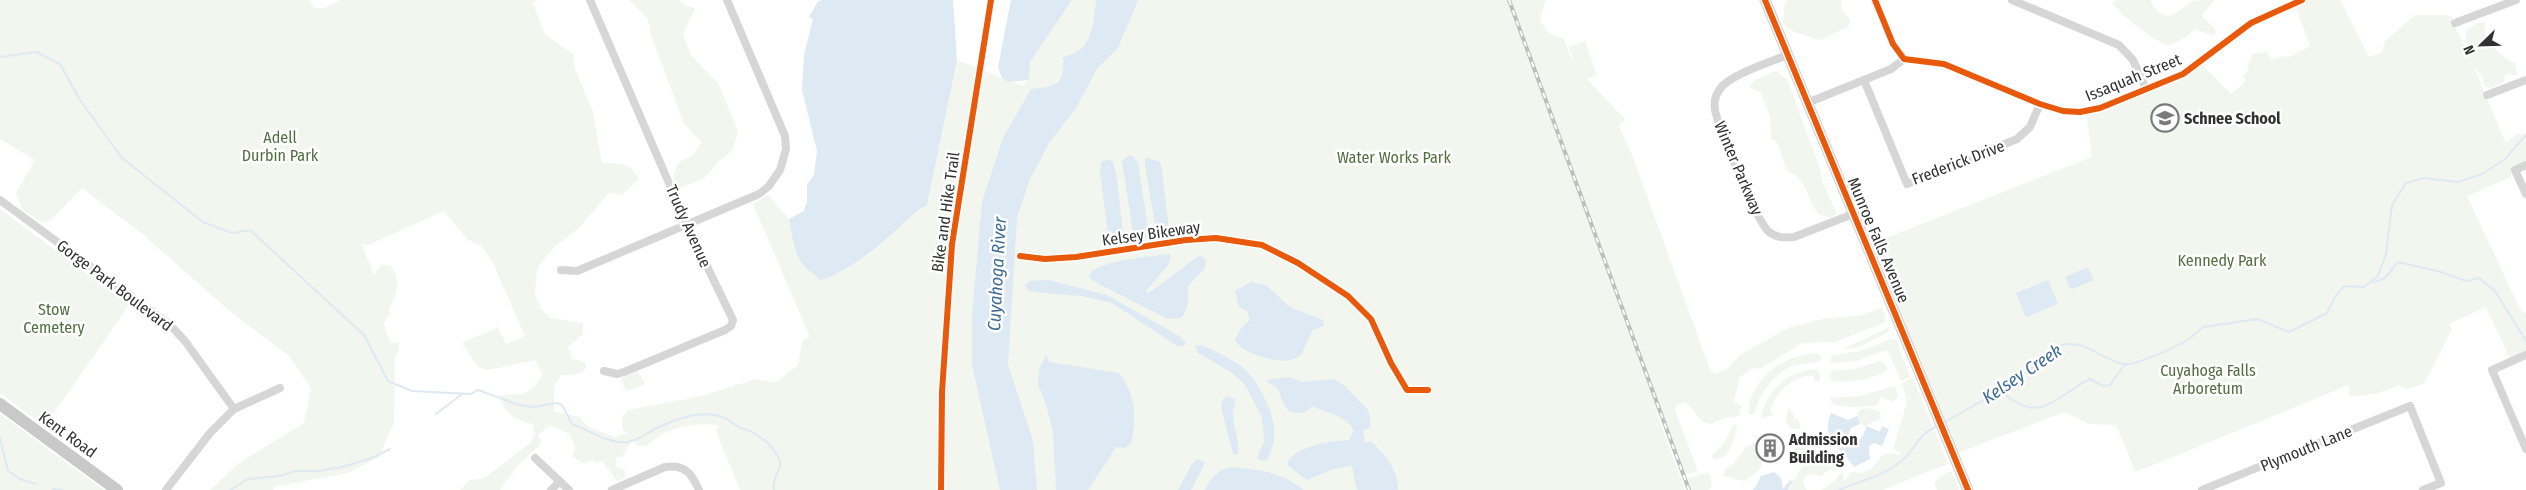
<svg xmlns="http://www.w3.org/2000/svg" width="2526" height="490" viewBox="0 0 2526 490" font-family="'Fira Sans Condensed',sans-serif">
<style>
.green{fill:#f2f6ee}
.water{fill:#dde9f3}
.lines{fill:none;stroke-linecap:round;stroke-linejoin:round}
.stream{stroke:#dde9f3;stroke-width:2}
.street{stroke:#d6d6d6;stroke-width:8}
.secondary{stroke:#cfcfcf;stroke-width:11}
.primary{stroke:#c9c9c9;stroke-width:12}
.rail-casing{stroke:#bebebe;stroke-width:4}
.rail{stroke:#fff;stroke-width:2;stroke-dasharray:5.5;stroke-linecap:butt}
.cycleway-casing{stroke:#fff;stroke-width:9}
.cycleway{stroke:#e8590c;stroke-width:6}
.labels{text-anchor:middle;stroke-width:5;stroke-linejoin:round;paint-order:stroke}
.street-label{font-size:16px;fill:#323232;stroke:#fff}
.poi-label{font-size:16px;font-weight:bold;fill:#323232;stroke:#fff;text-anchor:start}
.park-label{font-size:16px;fill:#516f3f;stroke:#fff}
.water-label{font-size:18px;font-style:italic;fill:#3f6d96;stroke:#fff}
</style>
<rect width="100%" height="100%" fill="#fff"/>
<!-- green -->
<path class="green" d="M0 0H309L314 8H324L341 0H538L532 2 545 34 573 54 575 69 593 112 602 163C619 163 631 162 639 179L622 195 609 193 578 229 555 246 537 268 535 294 541 309 550 318 583 323V334L568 347 572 359 585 362 586 368C580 375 570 376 561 375L554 386V411L579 417 587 426 614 437 627 433 623 430 622 417 628 410 702 396 756 379 775 383 798 365 803 339 810 337 753 204 768 195 789 219 796 249 805 267 815 273 820 281C847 271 870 254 891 235 904 224 912 213 927 205L957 60 1023 86 1029 79 1030 62 1072 0H1546L1540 20 1548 33 1563 38 1575 66 1569 47 1585 41 1597 75 1587 79 1625 119 1619 126 1633 157 1711 372 1716 374 1727 369 1740 355 1788 328 1821 319 1862 315 1881 308 1885 314V322L1835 342 1802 343 1760 369 1754 367 1740 377 1734 401 1741 406 1739 416 1724 418 1711 424 1703 422 1686 402 1678 405 1675 410 1698 471 1683 475 1660 412H1656L1685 490H740L716 431 719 425C693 423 666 426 647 446H638L632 440 622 457H616V466L625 471V477L618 482 602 461 597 463 592 460 584 463 572 457 575 448 570 434 550 425 538 435 541 444 520 463 500 490H460L470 480 485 478 531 442 536 434 533 431V424C516 420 502 413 500 395 524 394 532 396 543 373L541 372 535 360 487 370 478 367 462 343 498 327 506 344 525 336 493 263 481 246 467 239 444 211 366 246 361 243 374 275 381 265H390C403 281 396 294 389 311L391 316 387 317 384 324 390 343H399V349L395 357 394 423 379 457 348 473 273 487V490H210L239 463 304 423 311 388 289 356 233 314 140 232 82 188 51 220 41 222 23 210 16 193 35 160 0 139Z
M629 0H679L684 5 695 8 683 34 691 55 718 83 738 131 733 150 718 162 703 179 679 188 673 177 678 163 694 154 701 142 684 124 651 35 648 19Z
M1789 0H1841L1842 10 1850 20 1849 26 1821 40 1794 32 1783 24 1785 2Z
M2115 0H2150C2167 29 2175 11 2194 1 2199 0 2209 0 2214 0L2202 16 2215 29 2216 33 2211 35 2196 29 2184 38 2168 46C2154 40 2120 15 2112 3Z
M2302 0H2340L2369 57 2382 52 2385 41 2415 15H2447L2453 17 2451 24 2453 23 2470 57 2465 32 2475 24 2485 21C2485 25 2484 31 2486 34 2490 45 2503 59 2515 63L2518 75 2516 76 2507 73 2503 78 2504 82 2489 88 2484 86 2482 76 2474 67 2506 144 2516 134 2524 135 2526 132V160L2512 167 2511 177 2467 196 2519 307 2526 314V351L2510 359 2486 307 2449 324 2452 329 2424 384 2406 389 2400 385C2384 392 2367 397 2349 396V385L2136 472 2116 425 2089 424 2064 412 1958 453 1871 244 2092 157 2086 111 2100 108 2200 63 2231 94C2236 88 2243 87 2246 80L2243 77C2251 70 2247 61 2254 53L2266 52 2272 60 2284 56 2289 57 2310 46 2294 3Z
M1773 72H1777L1787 79 1819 166 1823 183 1837 214 1831 218 1819 214C1805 198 1810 181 1787 171L1777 142 1771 139 1770 117 1761 93 1749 87 1755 80Z
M0 209 129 305 45 426 0 393Z
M1887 328 1889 330 1888 332 1859 347 1843 349Z
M1891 339H1896L1910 377 1901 381 1887 350 1856 361 1832 363 1830 360 1833 355 1861 351Z
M1815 353 1821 356 1820 361C1812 364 1802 363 1793 366 1773 374 1759 393 1755 414L1750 415C1747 409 1749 402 1752 396 1762 370 1788 356 1815 353Z
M1882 361 1888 369C1876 379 1846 384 1831 380V371L1853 369Z
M1815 369 1820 373V381H1814V376C1792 374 1775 393 1770 412L1774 415 1761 418C1767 389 1787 372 1815 369Z
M638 371 645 384 627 391 622 383V378Z
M1913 378 1948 464 1882 490H1821L1834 482 1840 473H1843L1844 482 1851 472C1856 472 1861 474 1867 471 1883 463 1876 448 1900 455L1901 453 1893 449 1907 402 1902 383Z
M1895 386 1898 396 1894 402 1880 397 1877 406C1866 405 1832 412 1830 398L1859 396Z
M1790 408 1795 419H1798L1801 429H1793L1786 423 1787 412Z
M1868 408 1880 412 1881 418 1865 426 1860 424 1857 414 1861 409Z
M0 414 104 490H0Z
M1734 424 1737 426C1735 439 1729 461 1713 460L1712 455 1722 446Z
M1759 441 1760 444 1754 447 1759 460H1761L1762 467 1745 481 1723 476 1724 471 1734 463 1746 447Z
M1806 442 1812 445C1811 452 1802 464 1796 466 1787 455 1793 444 1806 442Z
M1819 447 1836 455 1846 470 1831 464 1819 451Z
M1816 450 1824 461 1837 471 1830 469 1821 476 1812 474 1805 477 1803 483 1807 490H1789L1801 468Z
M1951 471 1959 490H1937L1934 484 1938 478Z
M1709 473 1712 486 1709 490H1689L1686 481 1688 478Z"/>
<!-- water -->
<path class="water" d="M824 0H953L957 60 927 205C912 213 904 224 891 235 869 254 847 271 820 281 816 274 811 273 806 268 794 257 792 233 789 219L804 211 807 202V184L814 175 817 151 802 90 804 55 813 19 809 17 818 1Z
M1011 0H1072L1030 62 1029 80 1008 82 1002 78 998 67Z
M1096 0H1138L1118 48 1097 69 1076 108 1049 143 1030 179 1017 217 1008 365 1033 441 1037 490H1000L972 365V315L982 202 1003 138 1031 89C1057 86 1064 86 1063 58 1068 55 1077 53 1081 49 1094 37 1094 15 1096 0Z
M1129 155 1134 157 1138 163 1149 235 1147 238 1134 239 1122 161Z
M1149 158 1160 162 1162 170 1169 229 1168 233 1158 235 1156 231 1145 165V159Z
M1109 159 1113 162 1116 173 1124 240 1115 243 1109 241 1100 171 1101 162Z
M1169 254 1171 256 1168 265 1146 291 1148 293 1153 290 1197 257 1200 256 1206 260 1205 268 1188 286C1188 297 1190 309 1181 318L1168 319 1093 281 1089 276C1093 261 1154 256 1169 254Z
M2088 267 2094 280 2073 289 2069 287 2065 277Z
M1048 280 1107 295 1179 336 1186 343 1184 346H1177L1112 303 1081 296 1033 292 1029 291 1025 285 1030 281Z
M2048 280 2058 304 2026 317 2016 293Z
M1251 282 1266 285 1290 307 1323 320 1324 326 1313 330 1301 355C1298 357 1294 359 1290 360 1276 363 1239 353 1235 339L1242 327 1250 320 1247 311 1239 307 1235 291Z
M1202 345C1216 352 1231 358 1243 368 1259 382 1277 416 1274 438 1274 445 1270 453 1267 460L1261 461 1257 458 1264 441 1262 417 1244 383 1229 371 1198 353 1195 346Z
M1046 355 1049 362 1119 373C1136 395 1137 416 1131 443L1125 448 1116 447 1088 490H1056L1053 433 1046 404 1038 385 1039 369Z
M1289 377 1301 382 1333 379 1344 385 1368 410 1370 416V427L1363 431 1365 443 1371 441C1385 455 1398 469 1398 490H1357L1352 466 1334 469 1307 480 1287 465C1292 445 1334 441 1349 440L1354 431C1349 416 1323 412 1312 406 1309 410 1306 412 1300 413 1283 414 1284 401 1278 390 1275 385 1269 385 1266 380Z
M1226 396 1235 399C1236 404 1234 406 1233 411 1232 425 1240 439 1238 454H1233L1221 407 1222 400Z
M1831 413 1848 420 1857 416 1860 424 1851 428 1849 433 1856 441 1862 438 1867 426 1880 432 1882 426 1889 429 1882 446 1874 443 1869 446 1870 459 1854 467C1842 448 1820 439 1831 413Z
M1198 459 1205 463 1191 490H1178L1192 464Z
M1231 467C1261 470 1279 471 1304 490H1205C1210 479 1218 469 1231 467Z
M1774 472 1781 478 1783 489 1790 480 1793 481 1788 490H1752L1755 488 1761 476Z"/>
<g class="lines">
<!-- stream -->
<path class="stream" d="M0 57 36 52 60 64 80 100 122 158 203 222 232 233 250 230 364 335 388 381 412 391 471 394 478 390 519 405 534 407 557 403 562 405 572 424C591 431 607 444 628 442 640 440 648 432 659 427 678 418 705 409 725 418 731 421 735 426 741 428 756 432 775 445 780 462 782 470 771 478 774 490
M2373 283 2385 278 2398 262 2441 272 2466 281 2479 278 2495 291 2526 341
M2001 391C2029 416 2041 411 2070 391 2078 387 2082 382 2090 379L2103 386 2110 385 2125 364
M436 414 462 394
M1945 422 2008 386 2062 345C2085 339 2102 360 2124 364 2136 366 2178 346 2189 339 2195 335 2198 330 2204 327L2257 319 2289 332 2327 313 2335 297 2344 286 2364 287 2378 276 2386 254 2392 205 2406 183 2424 178 2458 182 2482 174 2505 159 2526 135
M0 438 8 471 20 479 36 484
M53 489 63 490
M230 490 248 479 279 476 296 471H318L342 467 372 458 390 449
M1839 490C1858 482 1882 476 1899 463 1917 450 1914 437 1937 426"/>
<!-- street -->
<path class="street" d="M590 0 687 225 733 320 731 326 725 330 624 372 617 374 604 371
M1875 0 1893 44 1904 59 1944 64 2040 104 2063 111 2080 112 2100 108 2183 74 2251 23 2302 0
M2012 0 2119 45 2133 60 2146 89
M2455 23 2516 0
M1787 55C1771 62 1729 75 1720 89 1715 95 1714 103 1715 110 1719 129 1757 222 1769 232 1777 238 1785 238 1794 237L1853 214
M1864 80 1907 184 2017 139 2030 127 2040 104
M2487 95 2526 80
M1807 103 1891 69 1904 59
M2526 165 2515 170 2526 194
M0 200 169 324 185 341 234 409
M561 270 577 271 759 194 769 186 780 170 786 149 785 136 727 0
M2526 355 2492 370 2526 449
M535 458 569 490
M166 490 210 433 234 409 280 388
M551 490 560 481
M612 490 665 467C685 464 692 474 699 490
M2202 490 2410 406 2441 483 2423 490"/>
<!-- secondary -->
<path class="secondary" d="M1765 0 1968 490"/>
<!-- primary -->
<path class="primary" d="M0 404 117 490"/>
<!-- rail casing -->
<g class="rail-casing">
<path id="rail" d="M1509 0 1689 490"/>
</g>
<!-- rail -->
<use href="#rail" class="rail"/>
<!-- cycleway casing -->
<g class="cycleway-casing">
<path id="cycleway" d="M1765 0 1968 490
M1875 0 1893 44 1904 59 1944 64 2040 104 2063 111 2080 112 2100 108 2183 74 2251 23 2302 0
M1020 256 1045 259 1076 257 1186 240 1216 238 1262 245 1298 263 1348 296 1371 319 1391 363 1407 390H1428
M941 490 942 392 952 244 991 0"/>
</g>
<!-- cycleway -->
<use href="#cycleway" class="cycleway"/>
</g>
<!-- icons -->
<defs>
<g id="school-ring" transform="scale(1.4375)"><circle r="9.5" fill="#fff" stroke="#7a7a7a" stroke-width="1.5"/><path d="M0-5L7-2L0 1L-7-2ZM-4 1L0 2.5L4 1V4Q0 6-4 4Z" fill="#7a7a7a"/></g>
<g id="building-ring" transform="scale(1.4375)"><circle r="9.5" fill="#fff" stroke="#7a7a7a" stroke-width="1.5"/><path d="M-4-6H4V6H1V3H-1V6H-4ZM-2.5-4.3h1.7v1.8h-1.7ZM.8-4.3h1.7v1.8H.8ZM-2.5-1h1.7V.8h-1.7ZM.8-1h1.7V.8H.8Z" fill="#7a7a7a"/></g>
</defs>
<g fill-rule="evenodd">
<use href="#school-ring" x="2165" y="118"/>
<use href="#building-ring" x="1770" y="448"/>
</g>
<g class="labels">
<!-- street labels -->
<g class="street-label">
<text transform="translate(2133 77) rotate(-22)" y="6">Issaquah Street</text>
<text transform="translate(1958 162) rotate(-21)" y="6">Frederick Drive</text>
<text transform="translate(1739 168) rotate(67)" y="6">Winter Parkway</text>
<text transform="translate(945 212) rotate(-82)" y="6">Bike and Hike Trail</text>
<text transform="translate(689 226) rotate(66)" y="6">Trudy Avenue</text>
<text transform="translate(1151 233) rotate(-8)" y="6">Kelsey Bikeway</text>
<text transform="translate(1879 240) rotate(67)" y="6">Munroe Falls Avenue</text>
<text transform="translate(115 285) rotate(37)" y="6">Gorge Park Boulevard</text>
<text transform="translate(68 434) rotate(36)" y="6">Kent Road</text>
<text transform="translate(2306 448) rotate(-22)" y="6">Plymouth Lane</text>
</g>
<!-- poi labels -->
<g class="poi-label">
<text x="2184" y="124">Schnee School</text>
<text x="1789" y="445">Admission<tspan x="1789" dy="18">Building</tspan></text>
</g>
<!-- park labels -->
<g class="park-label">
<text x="280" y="143">Adell<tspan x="280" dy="18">Durbin Park</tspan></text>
<text x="1394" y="163">Water Works Park</text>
<text x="2222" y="266">Kennedy Park</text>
<text x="54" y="315">Stow<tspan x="54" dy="18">Cemetery</tspan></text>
<text x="2208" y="376">Cuyahoga Falls<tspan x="2208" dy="18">Arboretum</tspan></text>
</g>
<!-- water labels -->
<g class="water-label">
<text transform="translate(997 274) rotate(-87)" y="6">Cuyahoga River</text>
<text transform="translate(2022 374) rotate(-34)" y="6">Kelsey Creek</text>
</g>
</g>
<!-- north arrow -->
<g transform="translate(2481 45) rotate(247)" stroke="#ffffff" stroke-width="4" paint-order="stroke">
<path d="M0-4L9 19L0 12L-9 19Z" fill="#323232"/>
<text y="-8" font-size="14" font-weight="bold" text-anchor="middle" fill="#323232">N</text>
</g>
</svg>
